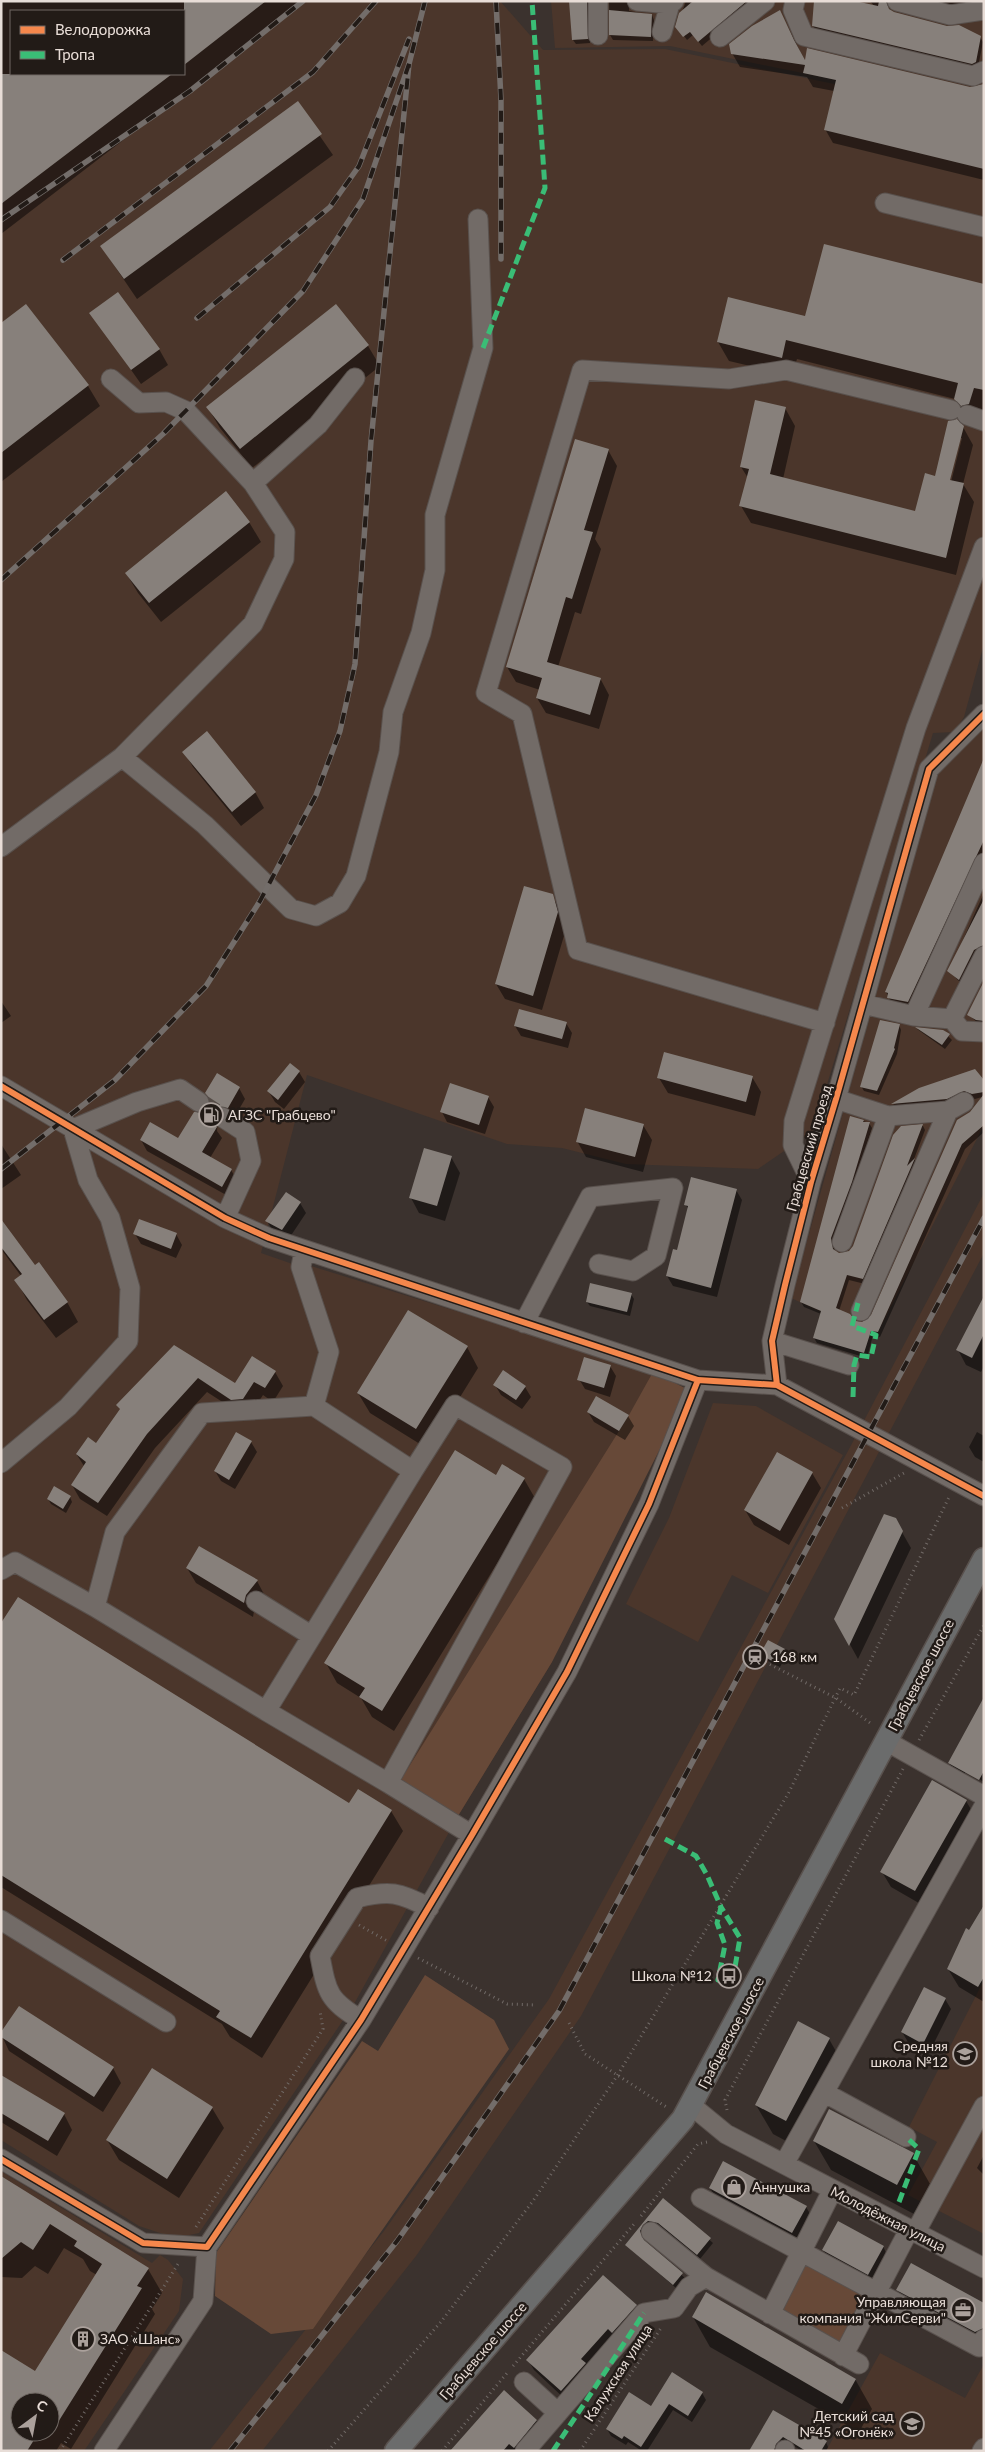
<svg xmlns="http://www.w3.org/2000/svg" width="985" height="2452" viewBox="0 0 985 2452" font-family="Lato,sans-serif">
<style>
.built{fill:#4b362b;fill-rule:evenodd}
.green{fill:#674938}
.shadow{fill:#0007;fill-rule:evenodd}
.building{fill:#87807b}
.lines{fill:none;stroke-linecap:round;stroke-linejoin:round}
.minor-tunnel{stroke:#554c47;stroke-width:19;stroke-dasharray:19 9;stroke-linecap:butt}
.minor-casing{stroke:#59514d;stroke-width:21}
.major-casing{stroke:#59514d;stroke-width:25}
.path{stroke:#716a67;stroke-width:3;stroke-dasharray:1 4;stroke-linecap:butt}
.minor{stroke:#726b67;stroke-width:19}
.major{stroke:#6b6c6c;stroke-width:22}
.rail-casing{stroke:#736d6a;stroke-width:5.5}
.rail{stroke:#221b17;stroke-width:4;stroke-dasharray:11;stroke-linecap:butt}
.quiet{stroke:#3abd76;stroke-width:5;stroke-dasharray:10 5;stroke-linecap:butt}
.cycleway-casing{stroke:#221b17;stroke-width:9}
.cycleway{stroke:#f5874c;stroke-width:6}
.labels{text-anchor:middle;stroke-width:5;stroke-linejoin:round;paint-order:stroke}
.poi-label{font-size:14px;fill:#e8ddd7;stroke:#221b17;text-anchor:start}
.street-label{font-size:14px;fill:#e8ddd7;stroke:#221b17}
</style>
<rect width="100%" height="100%" fill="#3b322e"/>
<!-- built -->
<path class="built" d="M1 1H500L543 50 665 49 984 115V644L964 717 954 732 933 733 813 1131 758 1169 626 1164 562 1148 507 1144 307 1075 261 1253 307 1269 311 1266 653 1372 552 1662 458 1816 354 2004 199 2233 175 2238 139 2226 1 2140ZM11 11H184V74H11Z
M551 1H973L984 19V110L670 46 555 48Z
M984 726V1125L878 1332 852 1326 791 1298 938 774Z
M984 1193V1253L581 2016 416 2256 262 2451H209L384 2231 549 1999 848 1451Z
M713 1403 756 1406 843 1455 768 1593 732 1575 698 1642 626 1604 669 1518Z
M984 1980V2234L908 2195 937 2142 909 2127Z
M1 2171 152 2263 160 2255 168 2260 183 2279 179 2311 84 2451H1ZM20 2402H50V2432H20Z
M880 2353 965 2398 984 2364V2451H826Z"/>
<!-- green -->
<path class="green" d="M653 1372 685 1388 665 1439 552 1662 458 1816 400 1781 629 1415Z
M425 1975 494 2020 509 2049 313 2329 271 2334 215 2296 216 2253 362 2041 378 2051Z
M806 2262 867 2296 841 2346 780 2312Z"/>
<!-- shadow -->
<path class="shadow" d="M1 1H304L1 234ZM11 11H184V74H11Z
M571 1H592L589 6 590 43 576 44 573 40Z
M609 1H629V11L652 15 654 20 653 41 613 40 610 35Z
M686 1H755L702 46 693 35 687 40 677 26Z
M870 1H890L888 8 893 13 980 37 983 42 978 67 975 68 816 31 813 26 875 7Z
M927 1H972L974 5 953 8Z
M780 12 806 63 970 88 984 85V180L833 143 825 129 834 91 813 87 807 77 740 67 732 53Z
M297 103 333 155 137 299 101 246Z
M984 285V408L980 423 966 418 955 399 797 359 792 376 729 361 718 342Z
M26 306 88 386 100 406 1 482V325Z
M336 306 368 346 380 366 252 468 220 428 208 408Z
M91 313 159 349 168 365 141 384Z
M785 408 795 426 783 479 916 512 963 427 973 445 963 484 974 502 956 575 751 523 741 506 748 478 741 467ZM960 438H962L950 486H948Z
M608 450 617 466 595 539 601 549 581 614 575 612 558 667 601 680 609 695 599 729 546 713 537 698 540 690 516 682 507 667Z
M249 522 261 542 161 622 138 593 126 573Z
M184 752 255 792 264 808 241 826 193 767Z
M984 761V857L911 1006 891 1002 886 992Z
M984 893V950L962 984 949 971Z
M552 896 561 911 566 929 542 1010 505 999 496 984Z
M984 984V1024L980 1025 968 1014Z
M1 1001 11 1016 1 1023Z
M566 1023 572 1033 568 1048 521 1036 515 1026Z
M899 1025 901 1030 897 1054 879 1095 864 1091 861 1086Z
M917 1029 943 1031 952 1040 945 1049Z
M290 1064 299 1072 305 1082 284 1109 275 1102 269 1092Z
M752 1077 761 1092 755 1116 668 1093 659 1078Z
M984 1082V1118L977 1123 982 1127 984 1132 965 1149 880 1337 873 1335 867 1358 817 1343 814 1338 821 1314 804 1307 801 1302 863 1121 869 1123 872 1128 854 1187 834 1244 835 1251 838 1254 850 1252 854 1246 901 1127 923 1126 925 1130 914 1159 917 1164 865 1284 849 1280 839 1311 855 1322 862 1324 872 1316 971 1112 982 1097 975 1099 967 1095 950 1103 895 1109 893 1105 919 1089Z
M239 1088 245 1099 234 1118 218 1122 217 1131 222 1138 210 1158 231 1170 237 1180 228 1196 147 1151 141 1140H178L204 1114Z
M488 1097 494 1107 485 1134 447 1122 442 1112Z
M643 1125 652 1140 643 1172 586 1157 577 1141Z
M1 1144 21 1175 1 1189Z
M451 1157 460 1173 445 1221 419 1213 411 1198Z
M736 1190 742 1200 717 1297 673 1286 667 1276 678 1251 688 1209 686 1205Z
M286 1193 300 1203 306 1213 288 1240 273 1231 267 1221Z
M1 1221 35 1267 67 1302 78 1322 56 1338 27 1300 16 1280 21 1276 1 1249Z
M135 1234H176L182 1245 176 1258 141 1244Z
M631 1294 634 1299 630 1316 590 1306 587 1302Z
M984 1299V1366L981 1372 966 1365 958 1350Z
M174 1347 235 1385 275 1372 283 1386 273 1402 263 1395 251 1413 241 1414 207 1392 155 1448 107 1516 80 1499 72 1485 84 1466 77 1455 96 1444 121 1410 118 1405Z
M467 1347 478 1368 428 1449 370 1413 358 1393Z
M610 1366 616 1376 610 1397 585 1389 579 1379Z
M495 1385 525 1387 531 1397 522 1409 501 1395Z
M588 1412 628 1416 634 1426 625 1440 594 1422Z
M977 1432 984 1436V1462L975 1457 969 1447Z
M251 1442 257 1452 235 1489 221 1481 215 1471Z
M812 1473 821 1488 789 1545 754 1525 745 1510Z
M496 1477 524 1479 536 1500 394 1731 372 1717 361 1698 337 1683 326 1663Z
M70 1497 72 1502 66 1513 51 1504 48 1499Z
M895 1520 911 1548 858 1659 836 1619Z
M187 1568 257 1581 265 1596 254 1611 253 1617 196 1583Z
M1 1626 350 1804 391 1811 403 1831 262 2058 230 2037 222 2024 1 1887Z
M769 1641 785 1650 787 1655 780 1667 764 1659 762 1654Z
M984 1700V1782L965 1771V1774L984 1784V1796L961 1783 949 1763Z
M966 1801 975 1816 924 1906 891 1887 882 1872Z
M984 1907V2002L959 1987 948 1969Z
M945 1999 951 2009 929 2053 908 2042 902 2032Z
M1 2034 113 2068 121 2083 103 2112 9 2051Z
M829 2039 846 2069 803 2150 773 2134 756 2105Z
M1 2076 64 2114 72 2130 57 2156 1 2122Z
M212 2108 224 2128 179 2198 119 2160 107 2140Z
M814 2141 913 2154 930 2184 914 2214 831 2170Z
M984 2155V2175L977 2168Z
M1 2177 148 2269 162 2293 152 2309 155 2314 71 2449 61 2443 56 2451H1V2351L36 2373 97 2275 90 2271 83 2259 64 2248 48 2274 35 2266 22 2278 1 2277ZM20 2402H50V2432H20Z
M710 2188 806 2207 812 2217 798 2242 716 2198Z
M664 2199 713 2243 700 2259 661 2227 650 2226 645 2229 642 2236 644 2242 685 2278 676 2288 626 2245Z
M883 2246 888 2257 874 2284 829 2260 823 2250Z
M898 2290 984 2304V2341L903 2300Z
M636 2306 642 2316 567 2401 534 2370 528 2360Z
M693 2317 855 2379 872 2409 859 2432 710 2347Z
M702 2393 706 2400 692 2422 673 2410 647 2451H642L628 2442 626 2445 611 2436 607 2429 651 2408Z
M774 2412 826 2442 828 2447 826 2451H802L786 2441 777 2451H751Z
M536 2420 542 2430 526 2451H451Z"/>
<!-- building -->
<path class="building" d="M184 1H266L184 65Z
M569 1H587L588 39 572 40Z
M693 1H747L698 42 690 32 683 37 675 27 679 13Z
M814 1H855L878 6 879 1H886L889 9 894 12 947 26 959 25 981 36 976 62 972 64 812 26Z
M609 10 652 14 651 37 609 35Z
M780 10 794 40 805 60 807 48 970 87 984 84V169L824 130 836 80 803 73 805 65 731 54 729 44 752 26Z
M1 74H172L1 204Z
M298 101 322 134 124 279 100 246Z
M824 244 984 284V390L974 388 969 404 961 406 954 399 958 383 786 340 782 358 717 342 728 297 805 316Z
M118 292 160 349 131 370 89 313Z
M26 304 89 385 1 453V323Z
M336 304 369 345 240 449 206 407Z
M755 400 786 407 770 474 915 511 925 473 935 476 948 421 957 419 964 426 950 480 964 483 946 558 739 506 749 469 740 467Z
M575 439 609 449 584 530 593 532 572 599 566 597 547 662 601 678 590 715 536 698 542 678 506 667Z
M226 491 250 522 149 603 125 573Z
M207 731 256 792 232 812 182 752Z
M984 758V840L908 1002 887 998 888 993 885 992Z
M524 886 553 894 558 912 533 996 495 984Z
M984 899V945L974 950 959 980 947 971Z
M984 981V1021L976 1020 967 1015Z
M519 1009 567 1022 562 1039 514 1026Z
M880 1020 900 1024 894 1048 895 1049 877 1091 860 1087Z
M915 1027 943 1030 950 1034 942 1045Z
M664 1052 753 1076 746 1102 657 1078Z
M290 1063 300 1071 278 1100 267 1091Z
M975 1069 984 1080V1092L972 1094 964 1091 947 1099 891 1104 919 1088Z
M217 1073 240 1087 228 1108 217 1107 212 1111V1122L217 1127 202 1152 232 1169 222 1187 140 1140 150 1122 178 1138 194 1112H203L208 1108 209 1098 205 1093Z
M450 1083 489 1096 479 1125 440 1112Z
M984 1094V1125L962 1144 878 1332 871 1331 864 1353 813 1338 821 1311 800 1302 850 1116 864 1120 863 1122H870L852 1182 831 1238 833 1249 839 1253 849 1251 853 1246 893 1135 901 1126 923 1124 907 1166 915 1158 863 1279 847 1275 836 1308 850 1314 856 1321 862 1322 871 1315 957 1120 970 1112Z
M585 1108 644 1124 635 1157 576 1142Z
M424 1148 452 1156 437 1206 409 1198Z
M691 1177 737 1189 711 1288 666 1276 673 1249 677 1250 688 1206 684 1205Z
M286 1192 301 1202 282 1230 265 1221Z
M1 1219 35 1265 39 1262 68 1302 44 1320 14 1280 22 1274 1 1247Z
M139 1219 177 1233 171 1249 133 1234Z
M590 1283 632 1293 627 1312 586 1302Z
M984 1296V1334L972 1358 956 1350Z
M408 1310 468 1346 416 1429 357 1393Z
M174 1345 235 1383 252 1356 276 1371 265 1388 254 1382 243 1399 231 1400 198 1378 147 1434 98 1503 71 1485 86 1462 76 1454 88 1437 96 1443 120 1409 116 1405Z
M584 1357 611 1365 604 1388 577 1380Z
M503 1370 526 1386 516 1400 493 1385Z
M596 1396 629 1415 619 1431 587 1412Z
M236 1432 252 1441 229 1480 214 1471Z
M455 1450 496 1475 502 1464 525 1478 382 1711 359 1697 365 1688 324 1663Z
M777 1452 813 1472 780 1531 744 1510Z
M54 1486 71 1496 63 1509 47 1499Z
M884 1514 896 1518 903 1531 849 1646 834 1619Z
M199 1546 258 1580 246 1595 244 1603 186 1568Z
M18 1597 349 1803 358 1789 392 1810 251 2038 216 2017 220 2011 1 1875V1623Z
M768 1640 785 1649 777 1664 760 1654Z
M984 1697V1771L979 1780 948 1763Z
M932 1780 967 1800 915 1891 880 1872Z
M984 1905V1977L978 1987 947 1969 966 1928 969 1930Z
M924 1987 946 1998 923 2044 901 2032Z
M19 2006 114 2067 94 2097 1 2037V2032Z
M798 2021 830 2038 786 2121 755 2105Z
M152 2068 213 2107 167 2179 106 2140Z
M1 2075 65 2113 48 2141 1 2113Z
M829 2109 914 2153 897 2185 813 2141Z
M723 2161 807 2206 792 2233 709 2188Z
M1 2176 149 2268 137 2286 142 2288 50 2435V2402H20V2432H39L27 2451H1V2350L35 2371 102 2264 74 2246 77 2241 50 2224 33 2250 21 2242 1 2259Z
M663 2198 711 2238 697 2255 658 2223 648 2221 643 2225 640 2231 644 2240 683 2273 673 2285 625 2245Z
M838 2221 884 2246 868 2275 822 2250Z
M911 2263 984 2303V2328L975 2332 896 2290Z
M603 2275 637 2305 612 2333 608 2329 581 2359 586 2363 561 2391 526 2360Z
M706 2292 856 2379 842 2404 692 2317Z
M672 2372 703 2392 688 2416 669 2404 641 2447 624 2436 622 2439 606 2429 629 2392 651 2406Z
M504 2390 537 2420 514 2448 509 2444 503 2451H450Z
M773 2410 827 2441 821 2451H806L783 2437 776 2444 774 2451H749Z"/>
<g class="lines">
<!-- minor-tunnel -->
<path class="minor-tunnel" d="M199 1102 222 1117"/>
<!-- minor casing -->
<g class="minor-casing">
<path id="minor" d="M598 1V35
M637 1 670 4
M795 1 793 10 804 36 973 76 984 71
M897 1 950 15 984 10
M662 32 670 4 674 1
M720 37 765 1
M885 203 984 227
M111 379 139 403 166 402 186 411 253 483
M967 415 984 421
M122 757 253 624 284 559 285 532 253 483 318 425 355 378
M1 847 122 757 205 825 291 909 316 916 340 903 356 876 389 752 393 712 421 633 435 570V515L483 348 478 219
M984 863 914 1016 952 1019 962 1031 984 1032
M863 1004 914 1016
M952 1019 984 956
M825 1023 578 950 522 714 486 693 582 370 729 379 786 370 951 410
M1 1086 225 1218 269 1238 698 1380 777 1385 984 1496
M836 1099 888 1116
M222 1117 245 1132 251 1161 225 1218
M811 1182 793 1145 794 1121 916 728 984 547
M842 1242 888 1116 948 1111
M304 1251 301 1267 329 1352 314 1406 202 1413 115 1532 95 1607 266 1711 413 1471 314 1406
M861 1311 948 1111 964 1102
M524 1323 590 1197 673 1188 656 1256 633 1271 599 1264
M772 1341 849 1365
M777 1385 772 1341 785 1285 811 1182 836 1099 929 769 984 714
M1 1463 68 1407 128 1341 130 1288 110 1218 88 1180 73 1129 137 1102 180 1089 199 1102
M1 1570 15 1562 95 1607
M256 1601 312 1636
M266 1711 388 1783 562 1467 455 1405 413 1471
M886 1741 984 1796
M388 1783 472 1835
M1 1920 166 2022
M361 2020C328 2000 327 1993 320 1956L357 1898C389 1890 400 1892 429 1908
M825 2093 906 2137
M692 2106 726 2134 984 2268
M1 2159 143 2243 207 2247 361 2020 472 1835 567 1672 649 1504 698 1380
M784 2164 984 1806
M701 2198 979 2347 984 2339
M651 2232 706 2277
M915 2233 984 2106
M770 2314 832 2191
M843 2356 909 2230
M524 2382 558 2413
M104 2451 203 2301 207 2247
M525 2451 644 2313 674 2308 689 2287 706 2277 859 2364
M785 2451V2450
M982 2451 984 2448"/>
</g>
<!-- major casing -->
<g class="major-casing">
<path id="major" d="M396 2451 683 2119 984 1559"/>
</g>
<!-- path -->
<path class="path" d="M842 1508 904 1473
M761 1660 836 1698 873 1725
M919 1740 984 1625
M359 1925 389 1942
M418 1958 507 2004 536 2005
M569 2023 585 2054 668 2108
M727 2110 725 2100 903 1769
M641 2216 698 2144 707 2142
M196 2227 323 2029 320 2011
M513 2366 634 2224
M60 2451 178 2264
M328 2451 440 2323 533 2201 617 2076 788 1794 840 1688 854 1695 949 1497
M442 2451 507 2373
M580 2451 661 2328"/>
<!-- minor -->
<use href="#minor" class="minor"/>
<!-- major -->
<use href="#major" class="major"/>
<!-- rail casing -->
<g class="rail-casing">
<path id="rail" d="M496 1 501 100V259
M1 220 190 91 303 1
M63 260 313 72 376 1
M197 318 330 207 359 166 409 39
M1 580 163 434 303 291 363 199 409 64 425 1
M1 1169 115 1080 206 986 260 901 316 795 340 731 355 664 371 441 409 64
M230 2451 397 2241 559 2011 984 1218"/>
</g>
<!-- rail -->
<use href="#rail" class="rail"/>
<!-- quiet -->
<path class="quiet" d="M483 348 545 188 532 1
M853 1397 854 1365 857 1355 871 1357 876 1335 852 1326 858 1303
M665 1839 696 1856 707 1875 721 1907 717 1923 725 1945 718 1980 725 1983 735 1967 740 1938 721 1907
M899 2202 919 2149 906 2137
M553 2451 644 2313"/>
<!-- cycleway casing -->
<g class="cycleway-casing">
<path id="cycleway" d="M1 1086 225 1218 269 1238 698 1380 777 1385 984 1496
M777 1385 772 1341 785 1285 811 1182 836 1099 929 769 984 714
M1 2159 143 2243 207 2247 361 2020 472 1835 567 1672 649 1504 698 1380"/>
</g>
<!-- cycleway -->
<use href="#cycleway" class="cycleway"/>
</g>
<!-- icons -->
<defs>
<g id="fuel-ring" transform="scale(1.25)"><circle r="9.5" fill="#221b17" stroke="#aba19c" stroke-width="1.5"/><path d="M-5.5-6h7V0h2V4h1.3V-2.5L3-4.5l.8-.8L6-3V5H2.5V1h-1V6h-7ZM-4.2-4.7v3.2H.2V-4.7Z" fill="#aba19c"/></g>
<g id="station-ring" transform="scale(1.25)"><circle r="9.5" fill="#221b17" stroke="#aba19c" stroke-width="1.5"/><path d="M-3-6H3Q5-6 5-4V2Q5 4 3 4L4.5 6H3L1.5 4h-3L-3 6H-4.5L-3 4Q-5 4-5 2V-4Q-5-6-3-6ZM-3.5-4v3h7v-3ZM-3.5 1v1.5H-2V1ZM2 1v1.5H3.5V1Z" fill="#aba19c"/></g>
<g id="bus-ring" transform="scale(1.25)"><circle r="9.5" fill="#221b17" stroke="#aba19c" stroke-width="1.5"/><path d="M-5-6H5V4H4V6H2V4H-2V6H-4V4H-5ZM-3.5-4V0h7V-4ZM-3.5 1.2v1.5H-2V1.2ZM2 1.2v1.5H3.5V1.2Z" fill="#aba19c"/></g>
<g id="school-ring" transform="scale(1.25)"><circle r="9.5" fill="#221b17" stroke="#aba19c" stroke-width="1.5"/><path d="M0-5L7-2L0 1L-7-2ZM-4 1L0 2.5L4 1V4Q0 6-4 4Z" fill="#aba19c"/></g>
<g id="shop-ring" transform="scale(1.25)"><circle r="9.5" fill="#221b17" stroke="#aba19c" stroke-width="1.5"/><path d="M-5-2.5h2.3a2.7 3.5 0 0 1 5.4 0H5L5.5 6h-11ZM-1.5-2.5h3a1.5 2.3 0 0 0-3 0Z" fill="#aba19c"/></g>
<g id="office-ring" transform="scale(1.25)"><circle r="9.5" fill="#221b17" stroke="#aba19c" stroke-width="1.5"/><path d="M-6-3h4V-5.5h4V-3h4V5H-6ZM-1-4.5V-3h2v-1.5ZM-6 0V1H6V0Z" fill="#aba19c"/></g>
<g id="building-ring" transform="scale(1.25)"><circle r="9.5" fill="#221b17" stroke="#aba19c" stroke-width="1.5"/><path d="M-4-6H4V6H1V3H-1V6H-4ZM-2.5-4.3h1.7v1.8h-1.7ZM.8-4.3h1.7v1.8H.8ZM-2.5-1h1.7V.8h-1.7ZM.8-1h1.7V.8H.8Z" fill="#aba19c"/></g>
</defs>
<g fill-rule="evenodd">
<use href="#fuel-ring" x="211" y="1115"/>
<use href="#station-ring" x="755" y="1657"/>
<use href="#bus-ring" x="729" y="1976"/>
<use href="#school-ring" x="965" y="2054"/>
<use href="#shop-ring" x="734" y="2187"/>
<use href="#office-ring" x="963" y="2310"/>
<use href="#building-ring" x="83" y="2339"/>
<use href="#school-ring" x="912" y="2424"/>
</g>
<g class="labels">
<!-- poi labels -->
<g class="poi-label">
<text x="228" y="1120">АГЗС "Грабцево"</text>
<text x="772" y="1662">168 км</text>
<text x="712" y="1981" text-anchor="end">Школа №12</text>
<text x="948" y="2051" text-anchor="end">Средняя<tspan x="948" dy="16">школа №12</tspan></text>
<text x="752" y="2192">Аннушка</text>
<text x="946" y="2307" text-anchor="end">Управляющая<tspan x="946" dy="16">компания "ЖилСерви"</tspan></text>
<text x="100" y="2344">ЗАО «Шанс»</text>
<text x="894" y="2421" text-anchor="end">Детский сад<tspan x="894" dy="16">№45 «Огонёк»</tspan></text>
</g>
<!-- street labels -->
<g class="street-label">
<text transform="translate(809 1148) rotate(-74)" y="5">Грабцевский проезд</text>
<text transform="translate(921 1675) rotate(-62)" y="5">Грабцевское шоссе</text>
<text transform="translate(731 2033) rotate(-62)" y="5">Грабцевское шоссе</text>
<text transform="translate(888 2219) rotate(27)" y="5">Молодёжная улица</text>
<text transform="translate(483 2351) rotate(-49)" y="5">Грабцевское шоссе</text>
<text transform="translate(618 2373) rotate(-57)" y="5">Калужская улица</text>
</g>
</g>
<!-- border -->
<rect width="985" height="2452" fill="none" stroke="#e8ddd7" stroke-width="5"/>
<!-- legend -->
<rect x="10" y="10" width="175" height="65" fill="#221b17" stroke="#716964"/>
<rect x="20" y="26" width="25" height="8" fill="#f5874c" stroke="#716964"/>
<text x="55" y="35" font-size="15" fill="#e8ddd7">Велодорожка</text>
<rect x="20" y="51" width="25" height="8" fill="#3abd76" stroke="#716964"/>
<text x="55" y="60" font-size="15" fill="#e8ddd7">Тропа</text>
<!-- north arrow -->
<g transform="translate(35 2417) rotate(32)"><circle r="24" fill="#221b17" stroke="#716964"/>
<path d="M0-4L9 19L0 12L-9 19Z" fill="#aba19c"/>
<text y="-8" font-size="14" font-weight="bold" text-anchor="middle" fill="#e8ddd7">С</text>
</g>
</svg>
